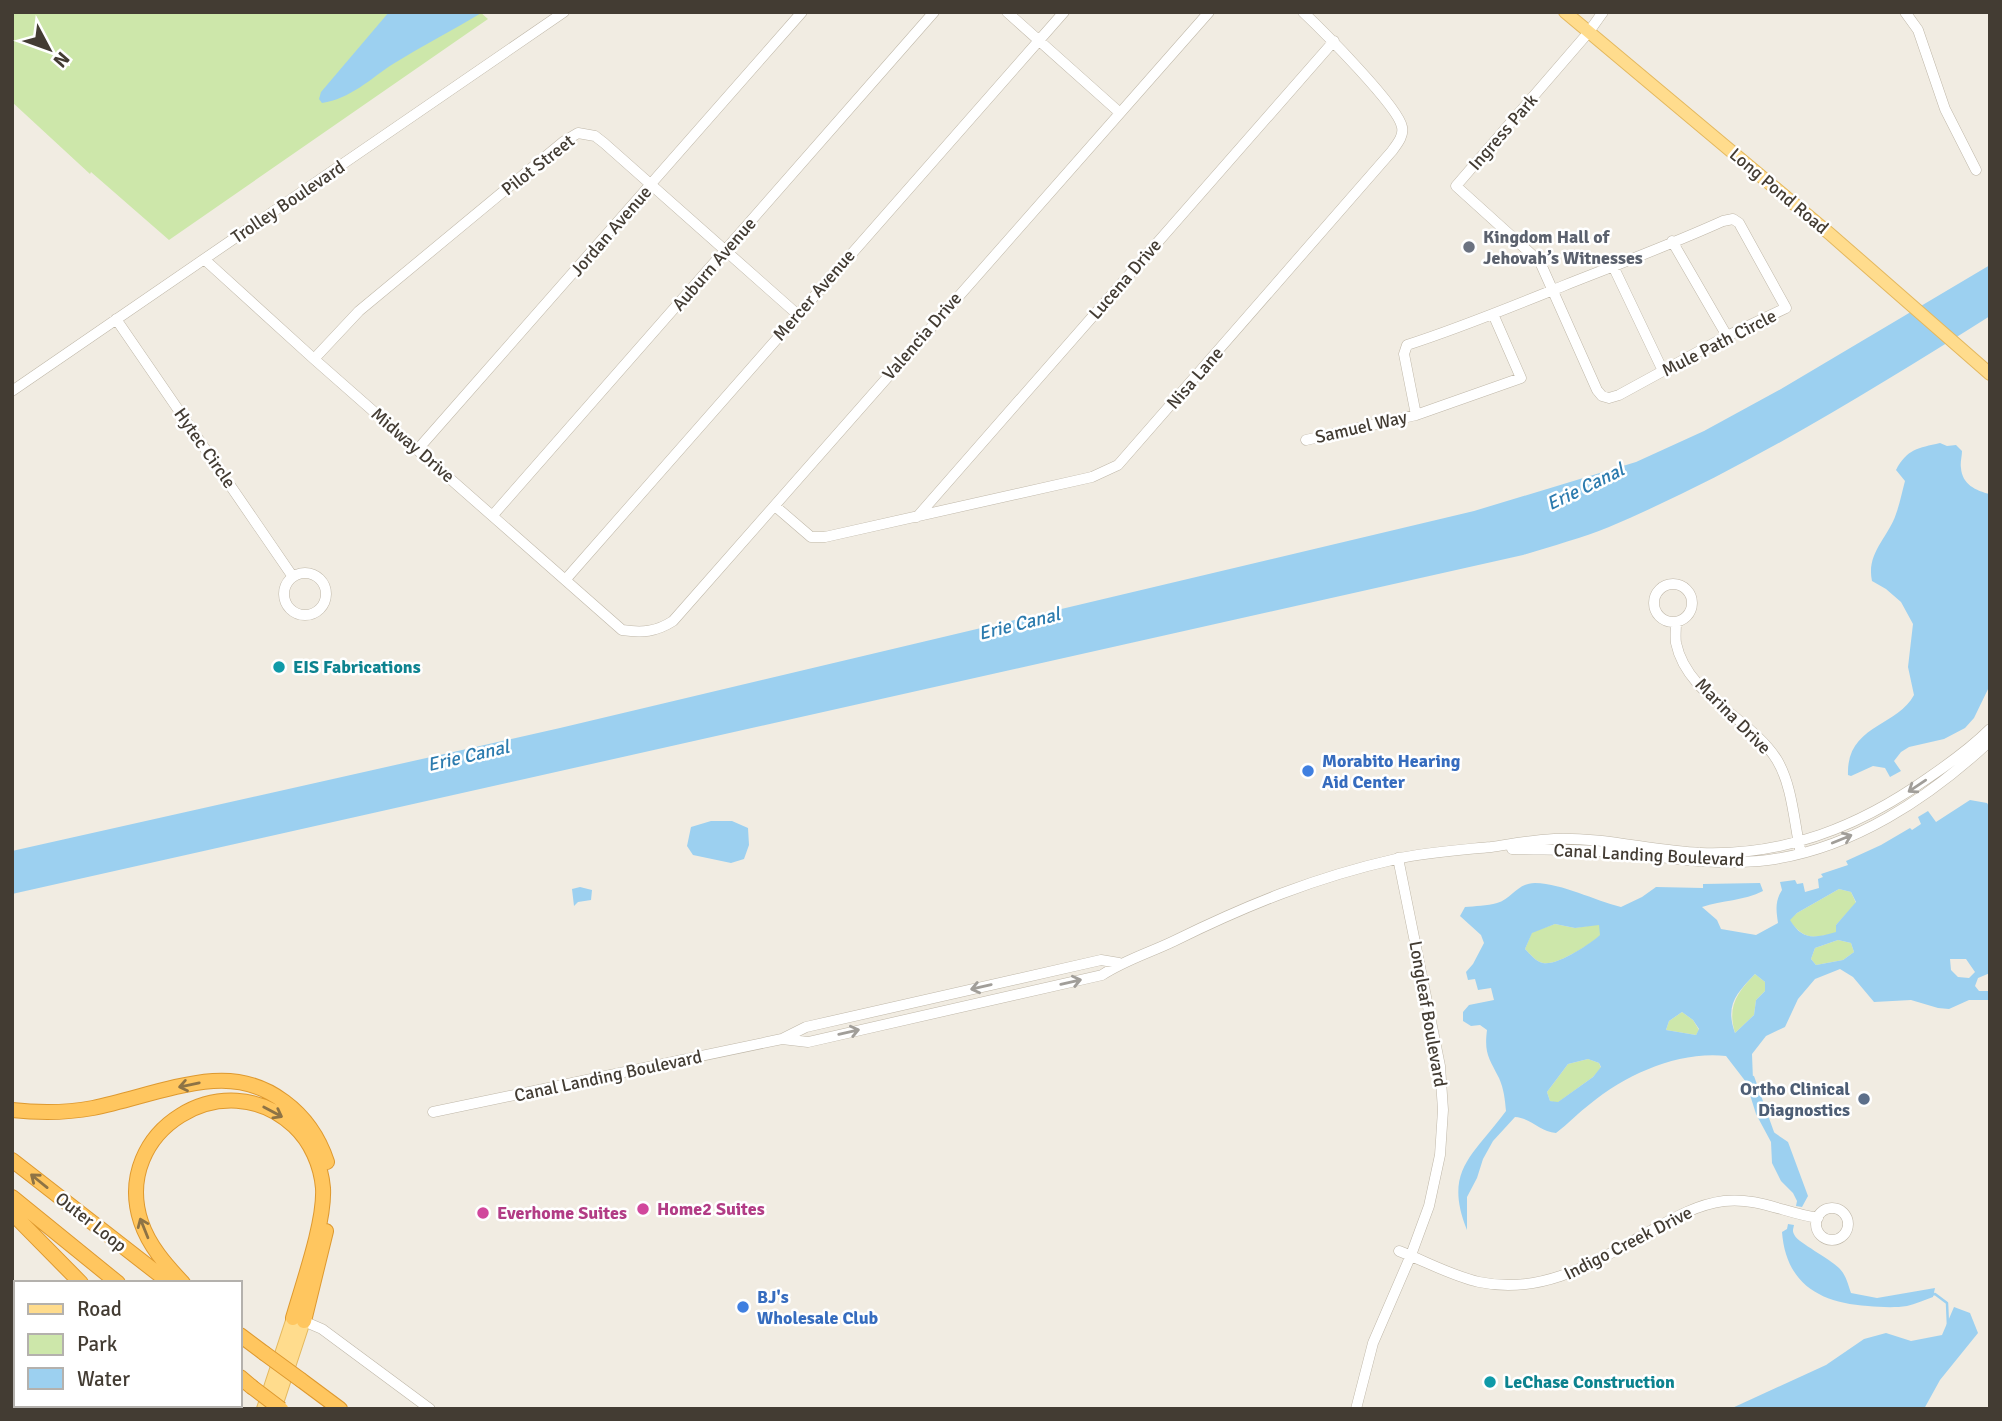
<svg xmlns="http://www.w3.org/2000/svg" width="2002" height="1421" viewBox="0 0 2002 1421" font-family="Signika,sans-serif">
<style>
.green{fill:#cde7aa}
.water{fill:#9cd0f0;fill-rule:evenodd}
.lines{fill:none;stroke-linecap:round;stroke-linejoin:round}
.stream{stroke:#9cd0f0;stroke-width:2.5}
.minor-casing{stroke:#bfb7a8;stroke-width:11}
.major-casing{stroke:#e4b85e;stroke-width:14}
.highway-casing{stroke:#de992f;stroke-width:16}
.minor{stroke:#fff;stroke-width:10}
.major{stroke:#ffdc8d;stroke-width:12}
.highway{stroke:#ffc65f;stroke-width:14}
.highway-bridge-casing{stroke:#de992f;stroke-width:16;stroke-linecap:butt}
.highway-bridge{stroke:#ffc65f;stroke-width:14}
.oneway{stroke:#a19e99}
.oneway2{stroke:#8e7345}
.worship-dot{fill:#6b7280;stroke:#fff;stroke-width:2.5}
.culture-dot{fill:#0f9aa8;stroke:#fff;stroke-width:2.5}
.shop-dot{fill:#3f7fe0;stroke:#fff;stroke-width:2.5}
.service-dot{fill:#5c6f8a;stroke:#fff;stroke-width:2.5}
.hotel-dot{fill:#d1479c;stroke:#fff;stroke-width:2.5}
.labels{text-anchor:middle;stroke-width:5;stroke-linejoin:round;paint-order:stroke}
.street-label{font-size:18px;fill:#433c33;stroke:#fff}
.worship-label{font-size:18px;font-weight:bold;fill:#5b616d;stroke:#fff;text-anchor:start}
.culture-label{font-size:18px;font-weight:bold;fill:#0d838f;stroke:#fff;text-anchor:start}
.shop-label{font-size:18px;font-weight:bold;fill:#366cbe;stroke:#fff;text-anchor:start}
.service-label{font-size:18px;font-weight:bold;fill:#4e5e75;stroke:#fff;text-anchor:end}
.hotel-label{font-size:18px;font-weight:bold;fill:#b23c85;stroke:#fff;text-anchor:start}
.water-label{font-size:19px;font-style:italic;fill:#2c7bae;stroke:#fff}
</style>
<rect width="100%" height="100%" fill="#f1ece2"/>
<!-- green -->
<path class="green" d="M12 12H480L488 19 169 240 91 172 90 174 12 102Z
M1839 889 1851 892 1856 903 1836 925V933C1813 938 1805 941 1789 920L1797 913Z
M1555 924 1575 928 1600 924V936C1590 944 1557 966 1543 963 1536 962 1530 954 1525 949L1532 932Z
M1838 940 1851 943 1854 952 1843 960 1816 965 1811 959 1815 948Z
M1755 974 1765 982V991L1756 1000 1754 1015 1735 1033C1727 1006 1737 993 1755 974Z
M1682 1012 1693 1020 1699 1030 1696 1035 1666 1030 1669 1021Z
M1588 1059 1599 1063 1601 1068 1593 1077 1557 1103 1550 1101 1547 1092 1568 1064Z"/>
<!-- water -->
<path class="water" d="M389 12H483C453 30 422 46 393 64 370 79 350 99 322 103L319 99 321 92Z
M1990 265V316C1867 393 1743 470 1609 527 1582 538 1552 546 1523 555L12 894V851L560 728 1474 511 1636 462 1704 431 1781 389Z
M1940 443 1947 446 1956 445 1962 451C1962 456 1960 463 1961 468 1962 484 1976 491 1990 494V685L1974 718 1965 728 1944 739 1909 747 1901 752 1894 761 1901 771 1890 777 1885 768 1873 766 1851 776 1848 775C1846 725 1897 727 1914 695L1908 667 1913 624 1901 602 1886 589 1872 581C1866 553 1888 538 1896 514 1900 503 1902 492 1905 481L1896 470C1907 449 1918 448 1940 443Z
M1970 800 1987 803 1990 808V973L1978 978 1975 986 1979 991H1990V1000H1969L1949 1009 1938 1008 1911 1000 1874 1002 1853 977 1840 969 1815 979 1798 999 1785 1027 1766 1036 1752 1054 1753 1080 1772 1131 1788 1142 1808 1196 1802 1207 1796 1206 1797 1201 1793 1193 1781 1181 1772 1163 1771 1142 1756 1114 1746 1082 1726 1056C1678 1051 1627 1074 1590 1104 1578 1113 1568 1124 1556 1133 1540 1132 1531 1118 1515 1117L1493 1141 1483 1159 1477 1178 1467 1197V1230C1443 1170 1473 1156 1506 1111 1505 1100 1504 1089 1499 1078 1489 1058 1484 1054 1487 1030L1480 1025 1471 1026 1463 1021V1012L1469 1005 1494 1000 1491 988 1478 990 1475 979 1468 980 1466 972 1473 964 1484 943 1481 935 1460 916 1465 907C1475 906 1487 906 1497 903 1512 899 1517 883 1535 883 1564 884 1593 900 1621 907L1642 897 1656 887 1703 888V884L1760 883 1763 891C1744 901 1722 900 1702 907L1717 920 1721 929 1756 935 1778 923C1776 910 1775 901 1782 890L1780 882 1795 880 1797 884 1803 883 1805 892 1819 888 1818 879 1823 877 1821 874 1848 865 1846 861 1881 845 1910 828 1912 830 1921 824 1918 817 1928 811 1936 822ZM1839 889 1851 892 1856 902 1836 925V932C1814 938 1803 941 1790 920L1797 913ZM1555 924 1575 928 1599 925 1600 935C1590 944 1557 966 1543 963 1536 962 1530 954 1525 949L1532 933ZM1838 940 1851 943 1854 952 1843 960 1816 965 1811 959 1815 948ZM1950 959H1966L1975 972 1969 978 1958 977 1951 970ZM1755 974 1765 982V991L1756 1000 1754 1015 1735 1033C1725 1005 1736 994 1755 974ZM1682 1012 1693 1020 1699 1029 1696 1035 1666 1030 1669 1021ZM1588 1059 1599 1063 1601 1067 1593 1077 1558 1102 1550 1101 1547 1092 1568 1064Z
M711 821H732L748 828 749 845 744 859 731 863 693 855 687 846 691 827Z
M580 887 592 890 591 900 578 902 574 906 572 889Z
M1788 1224 1794 1225C1793 1230 1792 1231 1795 1236 1798 1242 1830 1259 1839 1268 1846 1275 1848 1284 1851 1293L1877 1298 1935 1288 1933 1297C1924 1300 1915 1304 1907 1306 1894 1308 1880 1307 1868 1306 1820 1303 1786 1284 1782 1232L1787 1229Z
M1954 1307 1970 1313 1978 1333 1940 1380 1924 1409H1730L1826 1365 1864 1339 1886 1333 1911 1341 1942 1335Z"/>
<g class="lines">
<!-- stream -->
<path class="stream" d="M1753 1077 1773 1133
M1930 1295 1935 1294 1947 1303 1948 1326"/>
<!-- minor casing -->
<g class="minor-casing">
<path id="minor" d="M1007 12 1119 112
M1905 12 1918 30 1945 109 1976 170
M1672 241 1727 336
M204 259 314 359 622 630C642 633 656 632 673 621L1209 12
M1613 266 1663 371
M1493 314 1521 378 1416 415 1404 354 1407 345C1460 328 1511 307 1563 286 1616 265 1670 245 1723 221L1733 219 1739 223 1786 308 1727 336 1619 395 1609 398 1602 396 1597 390 1540 262 1456 186 1588 33 1603 12
M116 319 293 577
M314 359 359 311 563 142 578 133 595 136 604 143 797 314
M12 391 564 12
M1306 440 1416 415
M418 449 802 12
M775 506 811 537H825L1092 477 1118 465 1392 151C1397 144 1404 136 1402 127 1399 107 1321 29 1303 12
M493 515 934 12
M917 517 1334 41
M284 594a21 21 0 1 1 42 0a21 21 0 1 1-42 0Z
M566 579 1064 12
M1654 603a19 19 0 1 1 38 0a19 19 0 1 1-38 0Z
M1676 622C1676 629 1675 637 1676 643 1687 696 1751 718 1777 760 1792 785 1794 821 1800 849
M1512 849C1549 850 1587 849 1624 853 1671 858 1720 866 1768 860 1852 849 1929 798 1990 741
M782 1039 808 1042 1102 975C1125 960 1149 953 1174 941 1247 905 1316 877 1396 859 1427 852 1460 850 1491 847 1512 844 1533 840 1554 839 1604 837 1652 851 1701 853 1786 856 1860 826 1928 778 1950 763 1971 748 1990 729
M433 1112 782 1039 806 1027 1101 960 1119 963
M1816 1224a16 16 0 1 1 32 0a16 16 0 1 1-32 0Z
M1399 1251C1425 1261 1452 1276 1479 1282 1540 1295 1590 1265 1640 1237 1667 1222 1693 1205 1724 1201 1757 1197 1785 1213 1818 1218
M301 1320 322 1329 430 1409
M1356 1409 1373 1343 1411 1255 1429 1206 1440 1155 1443 1110 1440 1066 1398 858"/>
</g>
<!-- major casing -->
<g class="major-casing">
<path id="major" d="M1565 12 1830 234 1990 374
M263 1409 293 1318
M275 1409 304 1321"/>
</g>
<!-- highway casing -->
<g class="highway-casing">
<path id="highway" d="M12 1110C39 1113 66 1113 93 1108 133 1100 173 1084 213 1081 267 1077 311 1113 327 1162
M12 1160 170 1283
M12 1197 118 1283
M12 1213 81 1283
M183 1283C166 1265 149 1246 141 1222 111 1131 225 1061 294 1126 311 1142 321 1165 323 1188 325 1222 303 1283 293 1318
M304 1321 326 1231
M240 1335 264 1353
M240 1377 252 1387
M301 1380 340 1409
M200 1405 204 1409"/>
</g>
<!-- minor -->
<use href="#minor" class="minor"/>
<!-- major -->
<use href="#major" class="major"/>
<!-- highway -->
<use href="#highway" class="highway"/>
<!-- highway-bridge casing -->
<g class="highway-bridge-casing">
<path id="highway-bridge" d="M264 1353 301 1380
M252 1387 281 1409"/>
</g>
<!-- highway-bridge -->
<use href="#highway-bridge" class="highway-bridge"/>
</g>
<!-- one-way arrows -->
<defs><path id="oneway-shaft" d="M-6 0H5M1.5-3L5.5 0L1.5 3" fill="none" stroke-width="1.6" stroke-linecap="round" stroke-linejoin="round" transform="scale(1.75)"/></defs>
<g class="oneway">
<use href="#oneway-shaft" transform="translate(1917 786) rotate(146)"/>
<use href="#oneway-shaft" transform="translate(1842 839) rotate(-22)"/>
<use href="#oneway-shaft" transform="translate(1071 982) rotate(-13)"/>
<use href="#oneway-shaft" transform="translate(981 987) rotate(167)"/>
<use href="#oneway-shaft" transform="translate(849 1032) rotate(-13)"/>
</g>
<g class="oneway2">
<use href="#oneway-shaft" transform="translate(189 1085) rotate(168)"/>
<use href="#oneway-shaft" transform="translate(273 1112) rotate(28)"/>
<use href="#oneway-shaft" transform="translate(39 1181) rotate(-141)"/>
<use href="#oneway-shaft" transform="translate(144 1228) rotate(-112)"/>
</g>
<!-- markers -->
<circle class="worship-dot" cx="1469" cy="247" r="7"/>
<g class="culture-dot">
<circle cx="279" cy="667" r="7"/>
<circle cx="1490" cy="1382" r="7"/>
</g>
<g class="shop-dot">
<circle cx="1308" cy="771" r="7"/>
<circle cx="743" cy="1307" r="7"/>
</g>
<circle class="service-dot" cx="1864" cy="1099" r="7"/>
<g class="hotel-dot">
<circle cx="643" cy="1209" r="7"/>
<circle cx="483" cy="1213" r="7"/>
</g>
<g class="labels">
<!-- street labels -->
<g class="street-label">
<text transform="translate(1503 132) rotate(-49)" y="6">Ingress Park</text>
<text transform="translate(538 165) rotate(-38)" y="6">Pilot Street</text>
<text transform="translate(1779 191) rotate(40)" y="6">Long Pond Road</text>
<text transform="translate(288 202) rotate(-34)" y="6">Trolley Boulevard</text>
<text transform="translate(611 231) rotate(-49)" y="6">Jordan Avenue</text>
<text transform="translate(714 264) rotate(-49)" y="6">Auburn Avenue</text>
<text transform="translate(1125 279) rotate(-49)" y="6">Lucena Drive</text>
<text transform="translate(814 295) rotate(-49)" y="6">Mercer Avenue</text>
<text transform="translate(922 336) rotate(-49)" y="6">Valencia Drive</text>
<text transform="translate(1719 343) rotate(-27)" y="6">Mule Path Circle</text>
<text transform="translate(1195 378) rotate(-49)" y="6">Nisa Lane</text>
<text transform="translate(1361 427) rotate(-13)" y="6">Samuel Way</text>
<text transform="translate(413 445) rotate(41)" y="6">Midway Drive</text>
<text transform="translate(205 448) rotate(55)" y="6">Hytec Circle</text>
<text transform="translate(1733 716) rotate(45)" y="6">Marina Drive</text>
<text transform="translate(1649 855) rotate(3)" y="6">Canal Landing Boulevard</text>
<text transform="translate(1428 1014) rotate(80)" y="6">Longleaf Boulevard</text>
<text transform="translate(608 1076) rotate(-12)" y="6">Canal Landing Boulevard</text>
<text transform="translate(91 1222) rotate(38)" y="6">Outer Loop</text>
<text transform="translate(1628 1243) rotate(-27)" y="6">Indigo Creek Drive</text>
</g>
<!-- worship labels -->
<g class="worship-label">
<text x="1483" y="243">Kingdom Hall of<tspan x="1483" dy="21">Jehovah’s Witnesses</tspan></text>
</g>
<!-- culture labels -->
<g class="culture-label">
<text x="293" y="673">EIS Fabrications</text>
<text x="1504" y="1388">LeChase Construction</text>
</g>
<!-- shop labels -->
<g class="shop-label">
<text x="1322" y="767">Morabito Hearing<tspan x="1322" dy="21">Aid Center</tspan></text>
<text x="757" y="1303">BJ's<tspan x="757" dy="21">Wholesale Club</tspan></text>
</g>
<!-- service labels -->
<g class="service-label">
<text x="1850" y="1095">Ortho Clinical<tspan x="1850" dy="21">Diagnostics</tspan></text>
</g>
<!-- hotel labels -->
<g class="hotel-label">
<text x="657" y="1215">Home2 Suites</text>
<text x="497" y="1219">Everhome Suites</text>
</g>
<!-- water labels -->
<g class="water-label">
<text transform="translate(1585 486) rotate(-26)" y="7">Erie Canal</text>
<text transform="translate(1019 623) rotate(-14)" y="7">Erie Canal</text>
<text transform="translate(468 755) rotate(-13)" y="7">Erie Canal</text>
</g>
</g>
<!-- border -->
<rect width="2002" height="1421" fill="none" stroke="#433c33" stroke-width="28"/>
<!-- legend -->
<rect x="14" y="1281" width="228" height="126" fill="#ffffff" stroke="#b4b1ad" stroke-width="2"/>
<rect x="28" y="1304" width="35" height="10" fill="#ffdc8d" stroke="#b4b1ad" stroke-width="2"/>
<text x="77" y="1316" font-size="21" fill="#433c33">Road</text>
<rect x="28" y="1334" width="35" height="21" fill="#cde7aa" stroke="#b4b1ad" stroke-width="2"/>
<text x="77" y="1351" font-size="21" fill="#433c33">Park</text>
<rect x="28" y="1368" width="35" height="21" fill="#9cd0f0" stroke="#b4b1ad" stroke-width="2"/>
<text x="77" y="1386" font-size="21" fill="#433c33">Water</text>
<!-- north arrow -->
<g transform="translate(49 49) rotate(131)" stroke="#ffffff" stroke-width="5" paint-order="stroke">
<path d="M0-5L12 26L0 18L-12 26Z" fill="#433c33"/>
<text y="-10" font-size="19" font-weight="bold" text-anchor="middle" fill="#433c33">N</text>
</g>
</svg>
